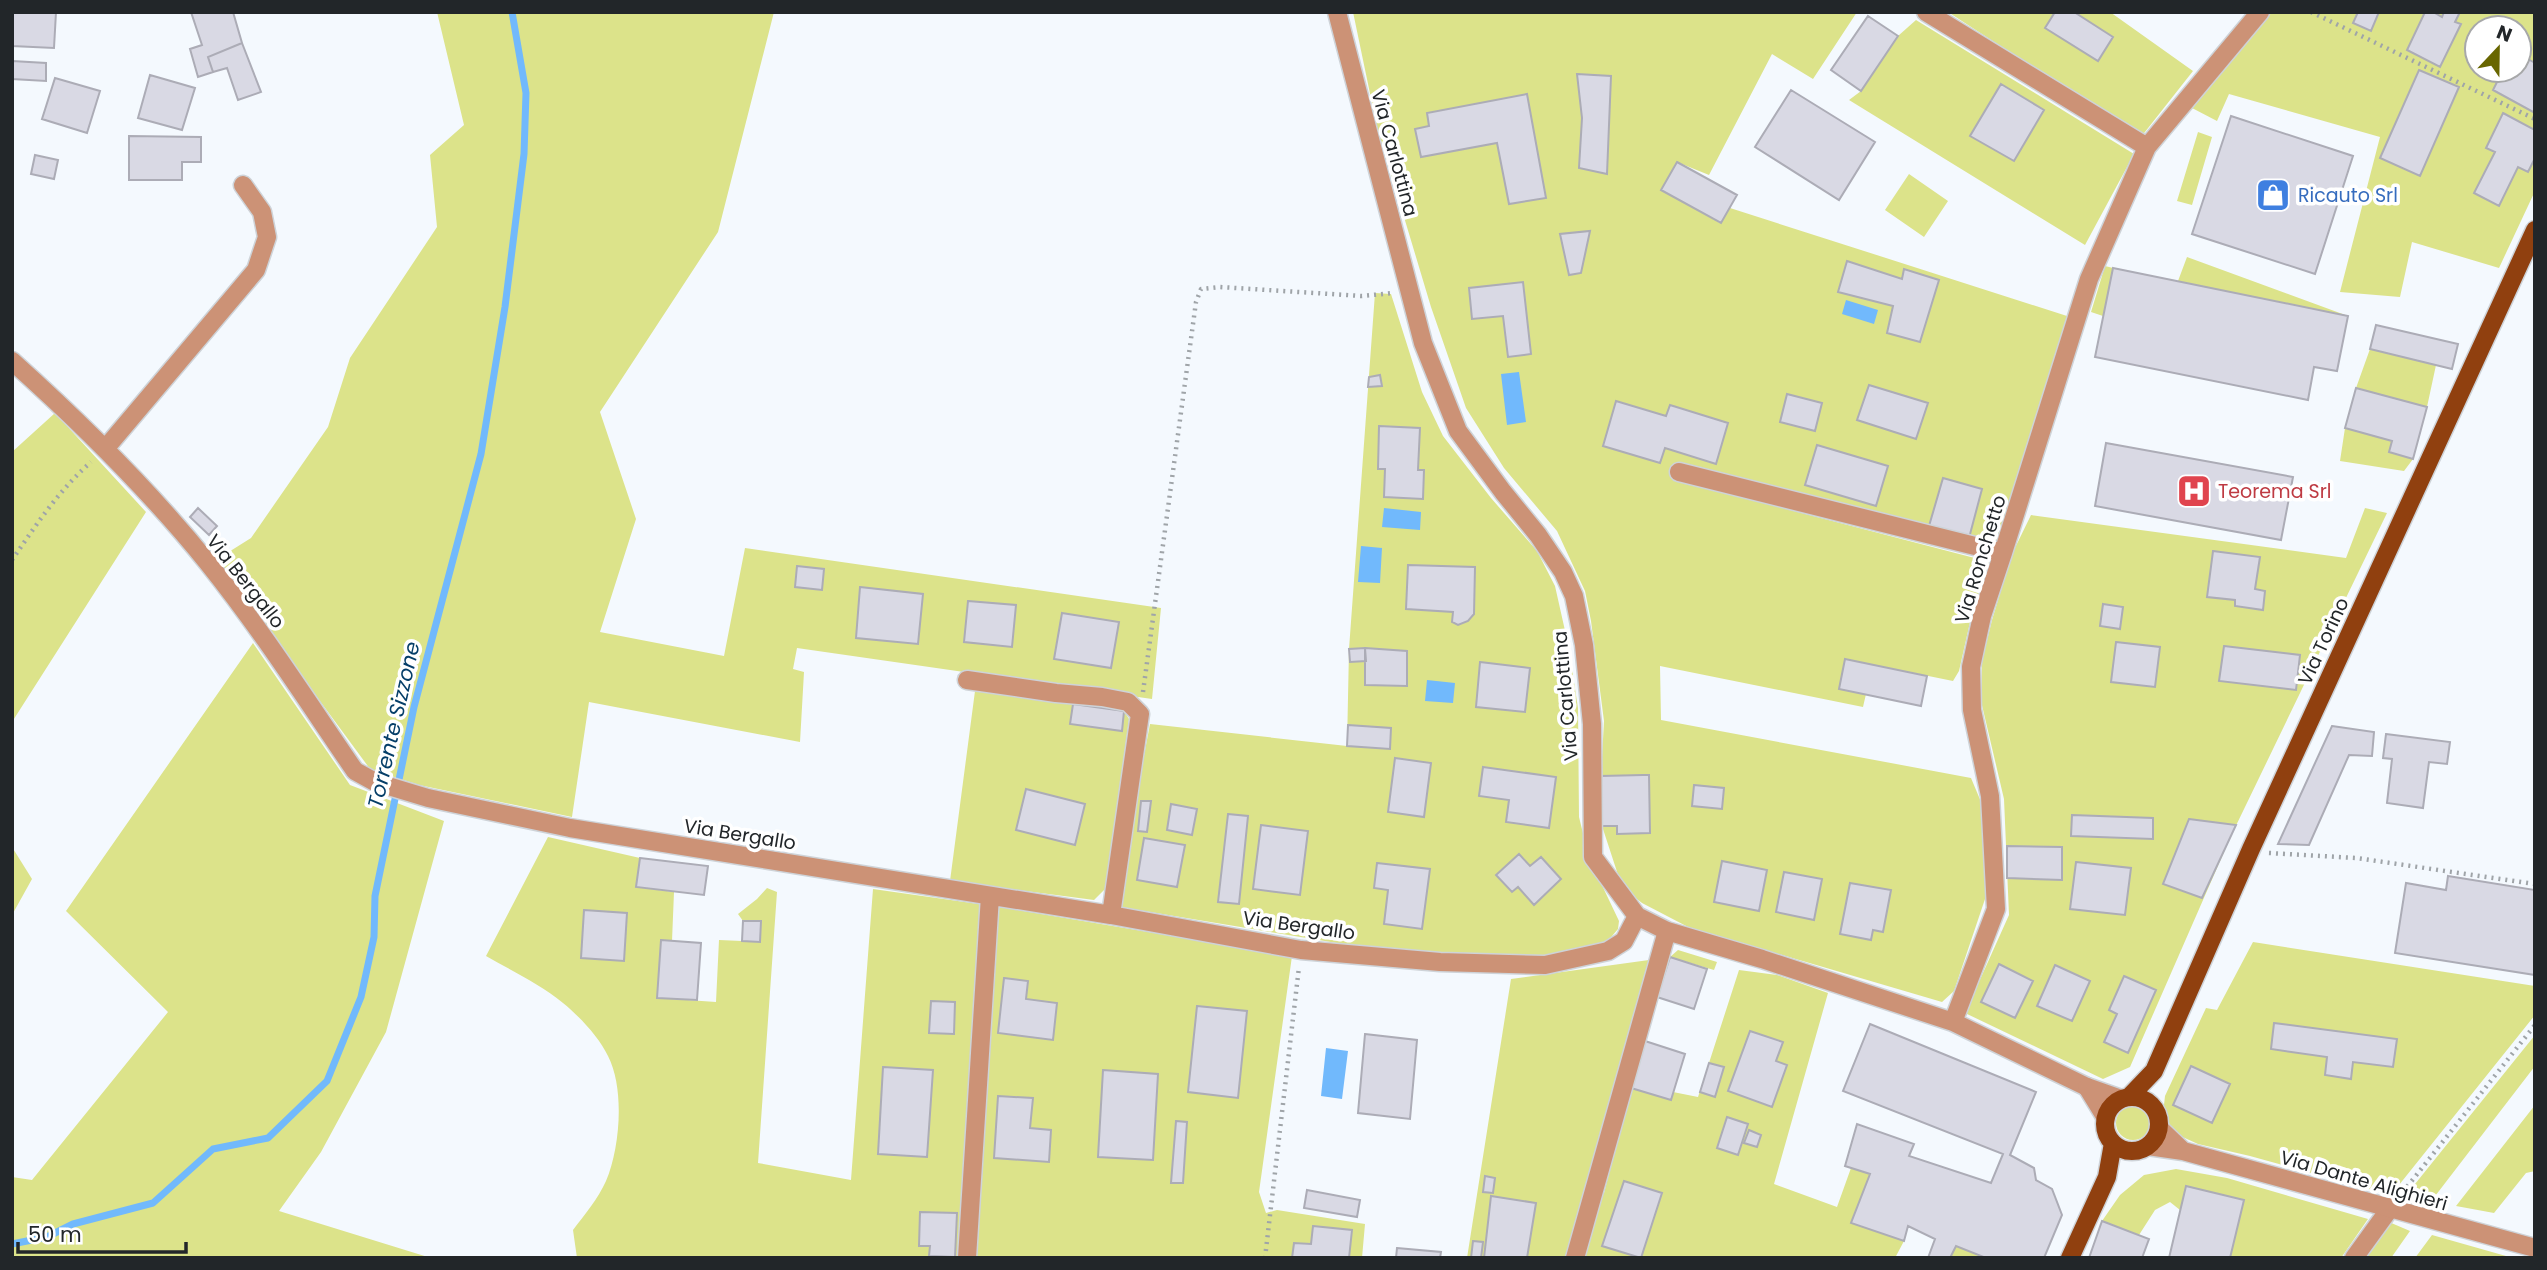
<svg xmlns="http://www.w3.org/2000/svg" width="2547" height="1270" viewBox="0 0 2547 1270" font-family="Poppins,sans-serif">
<style>
.green{fill:#dce38a;fill-rule:evenodd}
.water{fill:#71b9fc}
.lines{fill:none;stroke-linecap:round;stroke-linejoin:round}
.stream{stroke:#71b9fc;stroke-width:7}
.building{fill:#d9d9e4;stroke:#acacb6;stroke-width:2}
.minor-casing{stroke:#ced3d8;stroke-width:21}
.tertiary-casing{stroke:#ced3d8;stroke-width:21}
.primary-casing{stroke:#ced3d8;stroke-width:21}
.path{stroke:#9fa4a8;stroke-width:4.5;stroke-dasharray:2 5;stroke-linecap:butt}
.minor{stroke:#cc9276;stroke-width:18}
.tertiary{stroke:#cc9276;stroke-width:18}
.primary{stroke:#90400f;stroke-width:18}
.labels{text-anchor:middle;stroke-width:7;stroke-linejoin:round;paint-order:stroke}
.street-label{font-size:19px;fill:#222629;stroke:#fff}
.shop-label{font-size:19px;fill:#366cbe;stroke:#fff;text-anchor:start}
.health-label{font-size:19px;fill:#be3a42;stroke:#fff;text-anchor:start}
.water-label{font-size:21px;font-style:italic;fill:#053e68;stroke:#fff}
</style>
<rect width="100%" height="100%" fill="#f4f9fe"/>
<!-- green -->
<path class="green" d="M437 12H774L718 232 600 412 636 519 600 632 724 656 745 548 1161 608 1152 699 797 648 793 669 804 672 800 742 589 702 572 817 419 785 370 769 216 560 251 538 328 427 350 358 437 227 430 155 464 125Z
M1353 12H1857L1813 79 1772 54 1709 175 1677 162 1662 190 1720 223 1730 208 2067 316 1996 544 1695 468 1694 485 1990 562 1973 609 1959 671 1953 681 1845 659 1839 688 1866 694 1863 707 1660 666 1661 720 1971 778 1984 809 1987 840 1985 899 1954 991 1942 1002 1690 928 1642 903 1622 887 1602 826H1617L1618 834 1650 833 1649 775 1601 776 1604 721 1591 621 1585 591 1557 531 1504 468 1466 408 1431 307 1377 127Z
M1948 12H2110L2193 71 2141 137Z
M2272 12H2535V191L2499 268 2412 242 2400 297 2340 292 2380 137 2229 94 2217 121 2192 108ZM2477 28H2519V70H2477Z
M1916 20 2134 154 2085 245 1849 100 1861 91 1898 36Z
M2198 132 2212 137 2192 205 2177 201Z
M1909 174 1948 201 1924 237 1885 210Z
M2187 257 2348 316 2178 281Z
M2105 266 2113 268 2103 316 2091 312Z
M1375 293 1391 294 1422 392 1443 436 1491 498 1537 551 1555 586 1568 644 1578 708 1579 817 1589 858 1619 921 1618 929 1607 942 1548 960 1441 955 1343 944 1120 907 1128 840 1150 724 1347 746 1349 649Z
M2370 349 2436 365 2427 407 2356 388Z
M55 413 146 512 12 722V452Z
M2345 428 2392 441 2389 452 2413 459 2404 471 2340 461Z
M2365 508 2387 513 2231 836 2130 1067 2103 1079 1965 1013 2009 915 2004 799 1981 701 1982 661 1992 620 2012 554 2031 515 2346 558Z
M253 643 350 785 444 821 386 1032 321 1152 279 1211 431 1258H12V1177L32 1180 168 1012 66 911Z
M975 691 1124 711 1129 719 1106 888 1094 900 950 881Z
M548 837 640 858 636 887 674 892 672 941H661L658 998 716 1002 719 940 742 941 743 921 738 914 757 899 767 888 777 892 758 1163 851 1180 873 889 1000 907 1292 956 1259 1192 1266 1213 1277 1210 1365 1224 1362 1258H577L573 1230C585 1214 598 1199 606 1181 620 1148 625 1089 608 1056 599 1037 579 1016 563 1003 540 984 512 971 486 956Z
M12 847 32 879 12 915Z
M2253 942 2535 986V1015L2391 1195 2250 1156 2198 1144 2176 1134 2163 1114 2165 1096 2206 1008 2217 1010Z
M1678 950 1717 962 1714 970 1670 957Z
M1649 960 1628 1054 1591 1182 1604 1193 1631 1088 1670 1100 1673 1092 1698 1097 1739 970 1777 975 1828 993 1774 1184 1837 1207 1851 1168 1870 1174 1851 1223 1904 1241 1895 1258H1467L1511 979Z
M2535 1035V1066L2429 1204 2411 1189Z
M2535 1105V1171L2526 1173 2494 1213 2456 1206Z
M2116 1123a17 17 0 1 1 34 0a17 17 0 1 1-34 0Z
M2176 1169 2227 1178 2368 1219 2341 1258H2230L2244 1200 2186 1186 2180 1210 2170 1202 2155 1210 2139 1235 2102 1221 2120 1195 2144 1175Z
M2389 1222 2410 1231 2391 1258H2363Z
M2432 1235 2513 1258H2415Z
M1956 1246 1986 1258H1950Z"/>
<!-- water -->
<path class="water" d="M1846 300 1878 310 1874 324 1842 314Z
M1519 372 1526 422 1507 425 1501 374Z
M1384 508 1421 512 1420 530 1382 527Z
M1361 546 1382 548 1380 583 1358 582Z
M1427 680 1455 683 1453 703 1425 701Z
M1326 1048 1348 1051 1342 1099 1321 1096Z"/>
<g class="lines">
<!-- stream -->
<path class="stream" d="M12 1244 47 1237 73 1224 153 1203 213 1149 268 1138 327 1081 361 997 374 937 375 896 414 707 481 454 505 307 524 154 526 93 512 12"/>
</g>
<!-- building -->
<path class="building" d="M12 12H56L54 48 12 46Z
M191 12H233L242 43 208 57 213 72 198 77 190 49 202 45Z
M2055 12H2074L2113 37 2098 61 2045 28Z
M2358 12H2379L2371 31 2353 23Z
M2425 12H2433L2442 17 2444 12H2460L2455 22 2461 24 2440 67 2407 50Z
M1868 16 1898 36 1861 91 1831 70Z
M242 43 261 92 238 100 227 68 213 72 208 57Z
M2519 54 2535 63V113L2493 90 2503 70H2519Z
M12 61 46 63V81L12 79Z
M2419 70 2459 87 2420 176 2380 158Z
M1577 74 1611 76 1607 174 1579 168 1582 118Z
M150 75 195 88 182 130 138 118Z
M55 78 100 91 87 133 42 119Z
M2001 84 2044 110 2014 161 1970 136Z
M1791 90 1875 142 1839 200 1755 147Z
M1527 94 1546 198 1509 204 1497 143 1421 157 1415 129 1429 126 1427 113Z
M2503 113 2535 130V158L2528 172 2518 167 2499 206 2474 193 2495 152 2486 148Z
M2231 116 2353 156 2315 274 2192 234Z
M129 136 201 137V162H182V180H129Z
M35 155 58 160 54 179 31 174Z
M1677 162 1737 195 1721 223 1661 190Z
M1590 231 1581 273 1569 275 1560 234Z
M1847 261 1902 279 1904 269 1939 280 1920 342 1887 333 1893 306 1838 292Z
M2113 268 2348 316 2337 371 2314 367 2308 400 2095 357Z
M1523 282 1531 354 1508 357 1503 316 1472 319 1469 288Z
M2376 325 2458 344 2452 369 2370 349Z
M1380 375 1382 386 1368 387 1369 377Z
M1869 385 1928 403 1916 439 1857 420Z
M2356 388 2427 407 2413 459 2389 452 2392 441 2345 428Z
M1787 394 1822 403 1815 431 1780 422Z
M1616 401 1666 416 1670 405 1728 423 1716 464 1665 448 1660 463 1603 446Z
M1379 426 1420 428 1418 470H1424L1423 499 1384 497 1385 469H1378Z
M2106 443 2293 477 2281 540 2095 506Z
M1817 445 1888 466 1876 506 1805 485Z
M1943 478 1982 489 1969 538 1929 526Z
M198 508 217 526 209 535 190 517Z
M2213 551 2260 557 2255 589 2265 591 2263 610 2235 606V600L2207 597Z
M1408 565 1475 567 1474 614 1468 621 1458 625 1452 622 1453 612 1406 609Z
M797 566 824 569 822 590 795 587Z
M860 587 923 594 918 644 856 638Z
M968 601 1016 605 1012 647 964 642Z
M2103 604 2123 607 2120 629 2100 626Z
M1062 613 1119 622 1111 668 1054 659Z
M2116 642 2160 647 2155 687 2111 682Z
M2224 646 2300 655 2296 690 2219 681Z
M1365 648 1407 651V686L1365 685Z
M1365 648 1366 661 1350 662 1349 649Z
M1845 659 1927 676 1921 706 1839 689Z
M1480 662 1530 668 1525 712 1476 707Z
M1073 704 1124 711 1122 731 1070 724Z
M1348 725 1391 728 1390 749 1347 746Z
M2332 726 2374 732 2372 756 2349 755 2309 845 2278 844Z
M2386 734 2450 742 2447 764 2429 762 2423 808 2387 803 2392 759 2383 758Z
M1395 758 1431 763 1424 817 1388 812Z
M1483 767 1556 777 1549 828 1506 822 1509 800 1479 796Z
M1643 775H1649L1650 833 1617 834V826H1602L1601 776Z
M1694 785 1724 788 1722 809 1692 806Z
M1026 789 1085 804 1075 845 1016 830Z
M1141 801H1151L1147 832 1138 831Z
M1171 804 1197 809 1192 835 1167 830Z
M1228 814 1248 816 1239 904 1218 902Z
M2072 815 2153 818V839L2071 836Z
M2189 819 2236 825 2202 898 2163 884Z
M1261 825 1308 831 1300 895 1253 889Z
M1144 838 1185 845 1177 887 1137 880Z
M2007 846 2062 847V880L2007 878Z
M1519 854 1530 866 1541 857 1561 879 1534 905 1518 887 1512 892 1496 875Z
M640 858 708 866 704 895 636 887Z
M1722 861 1767 870 1759 911 1714 902Z
M2076 862 2131 868 2125 915 2070 909Z
M1377 863 1430 869 1422 929 1384 924 1388 890 1374 888Z
M1784 872 1822 879 1814 920 1776 912Z
M2448 876 2535 890V975L2395 953 2406 883 2446 890Z
M1850 883 1891 890 1883 932 1873 930 1871 940 1840 934Z
M584 910 627 913 624 961 581 958Z
M743 921H761L760 942 742 941Z
M661 940 701 943 697 1000 657 998Z
M1670 957 1707 969 1694 1009 1657 997Z
M1999 964 2033 981 2015 1018 1981 1002Z
M2055 965 2090 981 2072 1021 2037 1006Z
M2124 976 2156 990 2128 1053 2104 1042 2117 1014 2109 1010Z
M1004 978 1028 981 1026 999 1057 1003 1053 1040 998 1033Z
M931 1001 955 1002 954 1034 929 1033Z
M1197 1006 1247 1011 1238 1098 1188 1092Z
M2274 1023 2397 1039 2393 1067 2353 1062 2351 1079 2325 1075 2327 1057 2271 1049Z
M1870 1024 2036 1092 2010 1155 2034 1168 2036 1180 2052 1189 2062 1215 2044 1258H1986L1956 1246 1950 1258H1928L1935 1239 1908 1226 1904 1241 1851 1223 1870 1174 1845 1166 1857 1124 1914 1144 1909 1156 1991 1183 2003 1154 1843 1091Z
M1750 1031 1783 1042 1776 1061 1787 1065 1772 1107 1728 1091Z
M1365 1034 1417 1040 1410 1119 1358 1113Z
M1645 1041 1685 1054 1671 1100 1631 1088Z
M1709 1063 1724 1067 1715 1097 1700 1092Z
M2191 1066 2230 1084 2212 1123 2173 1105Z
M883 1067 933 1070 927 1157 878 1154Z
M1103 1070 1158 1074 1153 1160 1098 1157Z
M998 1096 1033 1098 1030 1128 1051 1130 1049 1162 994 1158Z
M1727 1117 1748 1124 1738 1155 1717 1148Z
M1176 1121 1187 1122 1183 1183H1171Z
M1749 1130 1761 1135 1757 1147 1744 1143Z
M1485 1176 1495 1178 1493 1193 1483 1192Z
M1624 1181 1662 1193 1641 1258 1602 1246Z
M2186 1186 2244 1200 2230 1258H2169Z
M1307 1190 1360 1200 1357 1217 1304 1208Z
M1491 1196 1536 1203 1527 1258H1484Z
M920 1212 957 1213 955 1257 929 1256 930 1246H919Z
M2102 1221 2149 1239 2142 1258H2089Z
M1313 1226 1352 1230 1349 1258H1292L1294 1243 1311 1244Z
M1473 1241 1483 1242 1481 1258H1471Z
M1397 1248 1441 1252 1440 1258H1396Z"/>
<g class="lines">
<!-- minor casing -->
<g class="minor-casing">
<path id="minor" d="M1337 12 1423 343 1458 431 1503 492 1538 535 1563 572 1574 596 1584 645 1592 724 1593 857 1637 916 1667 931 1762 959 1953 1022
M1926 12 2147 147
M12 361C81 423 150 491 208 563 261 629 307 701 355 771L375 782 428 798 570 828 1111 915 1301 950 1440 962 1545 965 1608 951 1624 941 1637 916
M105 449 256 270 267 237 262 212 243 185
M1679 472 2003 553
M967 680 1056 693 1102 697 1128 702 1140 714 1111 915
M2087 1087 1953 1022 1996 909 1990 796 1972 710 1971 667 1982 616 2003 553 2089 279 2147 147 2260 12
M967 1258 990 896
M1575 1258 1667 931
M2354 1258 2391 1207"/>
</g>
<!-- tertiary casing -->
<g class="tertiary-casing">
<path id="tertiary" d="M2087 1087 2121 1099
M2087 1087 2106 1118
M2159 1128 2183 1151
M2148 1146 2183 1151 2535 1248"/>
</g>
<!-- primary casing -->
<g class="primary-casing">
<path id="primary" d="M2130 1096 2154 1071 2251 849 2535 230
M2105 1124a27 27 0 1 1 54 0a27 27 0 1 1-54 0Z
M2070 1258 2107 1177 2113 1143"/>
</g>
<!-- path -->
<path class="path" d="M2311 12 2535 119
M12 560C36 525 59 490 91 462
M1143 692 1196 302 1201 289 1220 287 1362 296 1393 293
M2269 853 2356 858 2535 884
M2403 1192 2535 1025
M1265 1258 1299 967"/>
<!-- minor -->
<use href="#minor" class="minor"/>
<!-- tertiary -->
<use href="#tertiary" class="tertiary"/>
<!-- primary -->
<use href="#primary" class="primary"/>
</g>
<!-- icons -->
<defs>
<g id="shop-square" transform="scale(1.75)"><rect x="-9" y="-9" width="18" height="18" rx="4" fill="#3f7fe0" stroke="#fff"/><path d="M-5-2.5h2.3a2.7 3.5 0 0 1 5.4 0H5L5.5 6h-11ZM-1.5-2.5h3a1.5 2.3 0 0 0-3 0Z" fill="#fff"/></g>
<g id="hospital-square" transform="scale(1.75)"><rect x="-9" y="-9" width="18" height="18" rx="4" fill="#e0444e" stroke="#fff"/><path d="M-5-5h3v3.5h4V-5h3V5h-3V1.5h-4V5h-3Z" fill="#fff"/></g>
</defs>
<g fill-rule="evenodd">
<use href="#shop-square" x="2273" y="195"/>
<use href="#hospital-square" x="2194" y="491"/>
</g>
<g class="labels">
<!-- street labels -->
<g class="street-label">
<text transform="translate(1395 153) rotate(75)" y="7">Via Carlottina</text>
<text transform="translate(1980 559) rotate(-73)" y="7">Via Ronchetto</text>
<text transform="translate(246 581) rotate(52)" y="7">Via Bergallo</text>
<text transform="translate(2323 641) rotate(-65)" y="7">Via Torino</text>
<text transform="translate(1565 696) rotate(-95)" y="7">Via Carlottina</text>
<text transform="translate(740 834) rotate(9)" y="7">Via Bergallo</text>
<text transform="translate(1299 925) rotate(8)" y="7">Via Bergallo</text>
<text transform="translate(2364 1180) rotate(16)" y="7">Via Dante Alighieri</text>
</g>
<!-- shop labels -->
<g class="shop-label">
<text x="2298" y="202">Ricauto Srl</text>
</g>
<!-- health labels -->
<g class="health-label">
<text x="2218" y="498">Teorema Srl</text>
</g>
<!-- water labels -->
<g class="water-label">
<text transform="translate(394 725) rotate(-77)" y="7">Torrente Sizzone</text>
</g>
</g>
<!-- border -->
<rect width="2547" height="1270" fill="none" stroke="#222629" stroke-width="28"/>
<!-- north arrow -->
<g transform="translate(2498 49) rotate(22)"><circle r="33" fill="#ffffff" stroke="#a7a8a9" stroke-width="2"/>
<path d="M0-5L12 26L0 18L-12 26Z" fill="#686600"/>
<text y="-10" font-size="19" font-weight="bold" text-anchor="middle" fill="#222629">N</text>
</g>
<!-- scale -->
<path d="M18 1242v10h168v-10" fill="none" stroke="#222629" stroke-width="3.5"/>
<text x="28" y="1242" font-size="21" fill="#222629" stroke="#ffffff" stroke-width="5" paint-order="stroke">50 m</text>
</svg>
